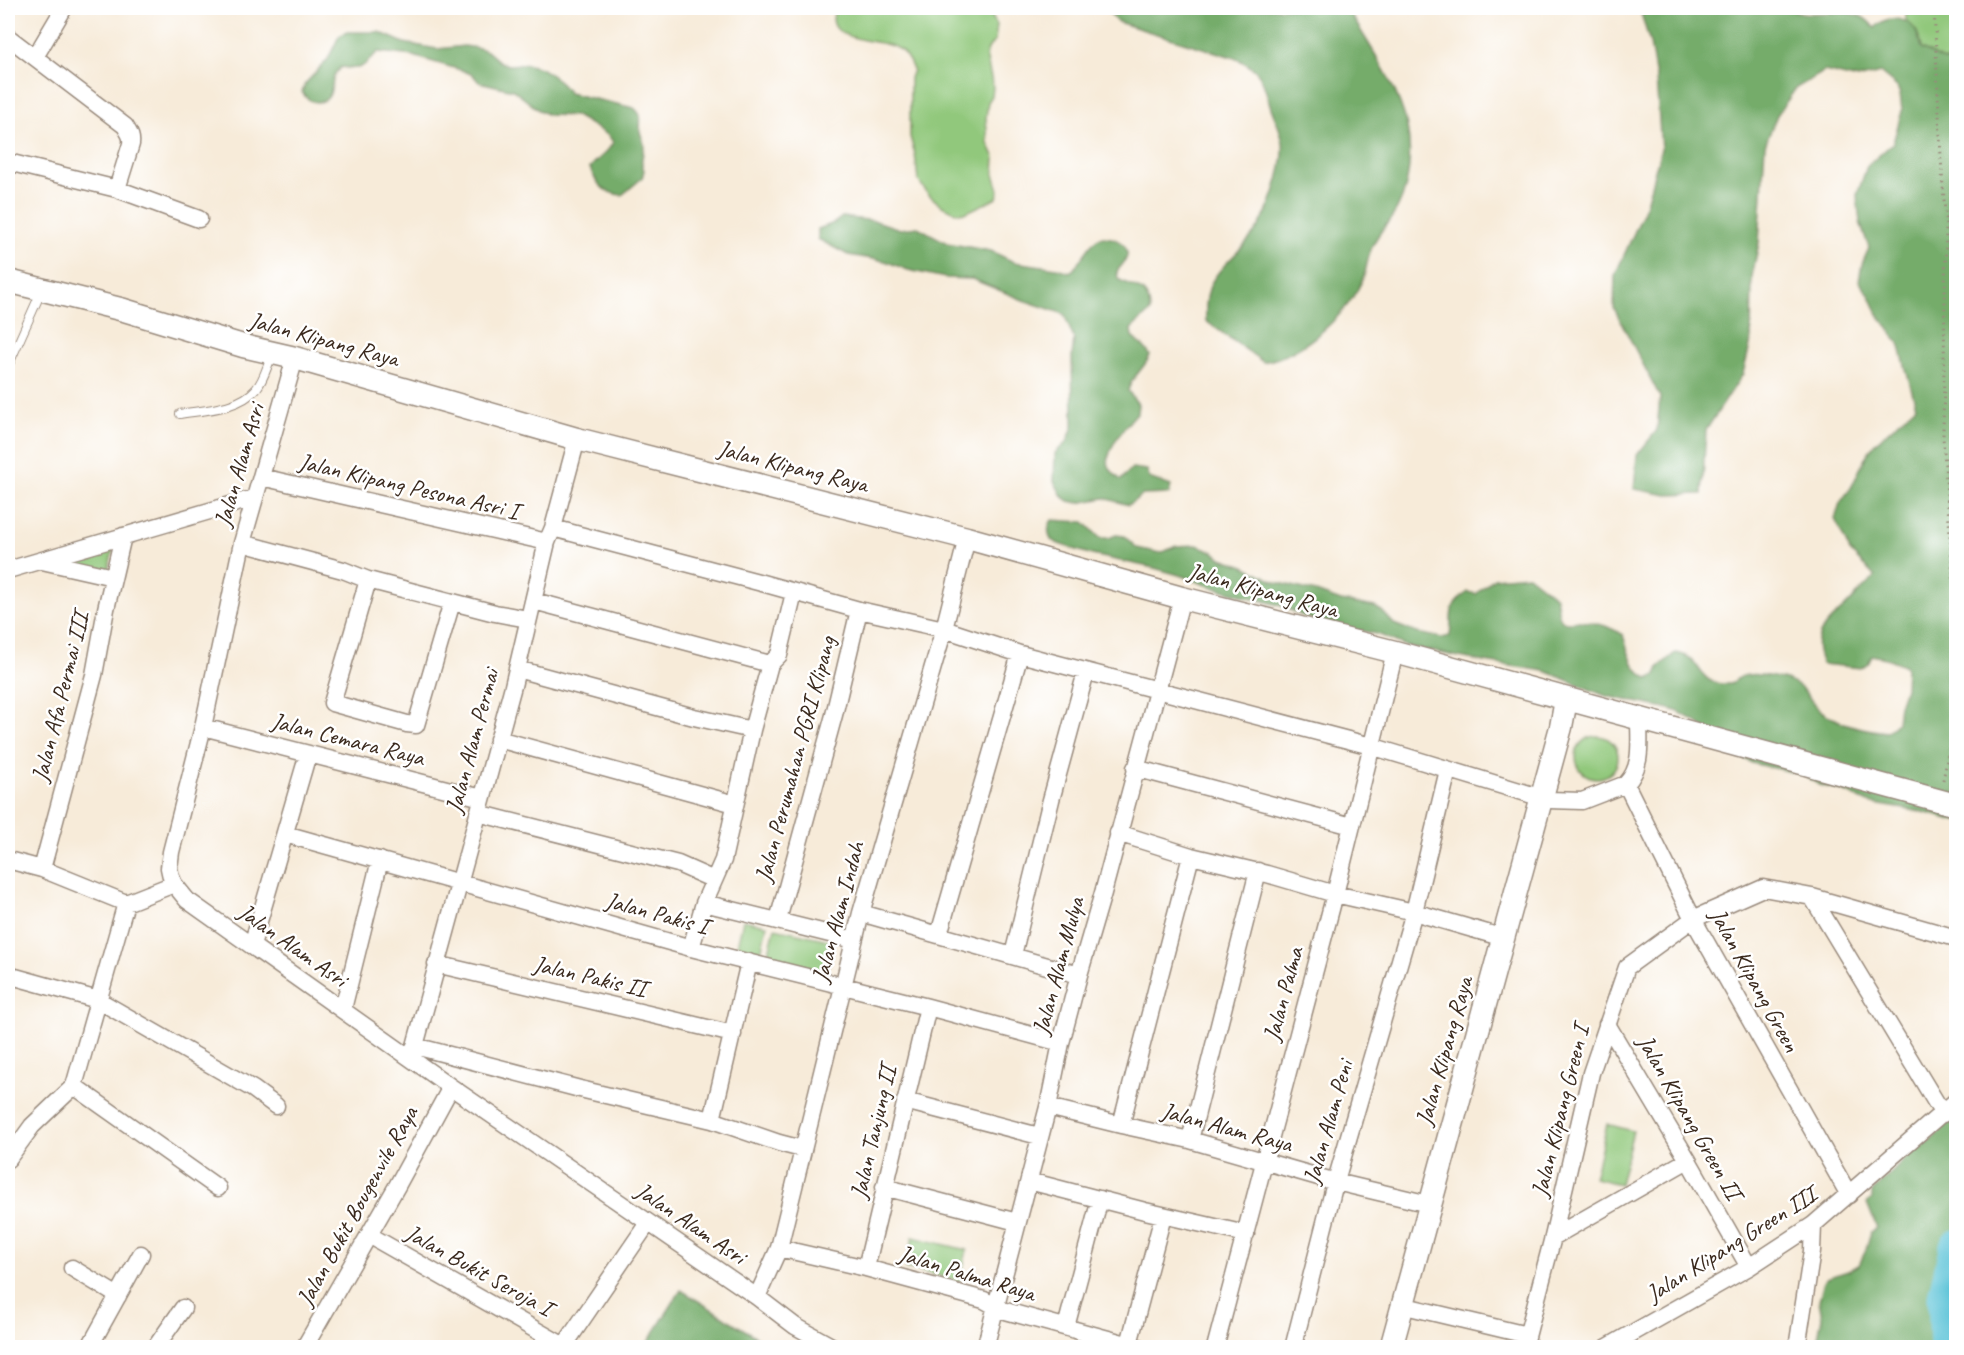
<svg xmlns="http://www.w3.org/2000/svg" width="1964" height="1355" viewBox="0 0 1964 1355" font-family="Caveat,sans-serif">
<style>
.green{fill:#91c87b;stroke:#66794c;stroke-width:1.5}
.forest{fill:#74ac6b;stroke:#586b44;stroke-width:1.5}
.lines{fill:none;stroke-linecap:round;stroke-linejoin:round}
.river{stroke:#5ac2d7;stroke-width:33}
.lane-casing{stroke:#998a7c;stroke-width:10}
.street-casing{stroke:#998a7c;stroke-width:19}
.secondary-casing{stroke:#998a7c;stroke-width:25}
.path{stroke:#998a7c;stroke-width:3;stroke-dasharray:1.5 4.5;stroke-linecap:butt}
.lane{stroke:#fff;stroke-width:8}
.street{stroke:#fff;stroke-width:16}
.secondary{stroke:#fff;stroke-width:22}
.labels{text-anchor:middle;stroke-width:5;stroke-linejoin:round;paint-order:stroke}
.street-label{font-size:24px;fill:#3b2a1e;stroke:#fff}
</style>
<rect width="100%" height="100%" fill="#fff"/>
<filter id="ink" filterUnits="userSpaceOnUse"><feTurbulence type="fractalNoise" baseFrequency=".0167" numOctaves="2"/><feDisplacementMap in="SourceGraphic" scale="12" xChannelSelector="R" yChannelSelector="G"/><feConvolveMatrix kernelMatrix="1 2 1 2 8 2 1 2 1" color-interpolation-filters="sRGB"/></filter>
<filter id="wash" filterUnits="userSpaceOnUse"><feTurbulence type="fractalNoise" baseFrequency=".008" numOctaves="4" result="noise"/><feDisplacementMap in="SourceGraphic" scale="24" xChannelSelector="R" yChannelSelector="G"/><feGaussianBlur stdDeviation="1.35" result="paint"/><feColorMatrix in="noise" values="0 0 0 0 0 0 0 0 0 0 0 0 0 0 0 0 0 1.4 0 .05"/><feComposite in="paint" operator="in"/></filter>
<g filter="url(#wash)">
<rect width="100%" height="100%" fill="#f7ebd9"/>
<!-- green -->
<path class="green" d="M836 8H987L997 25 995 41 989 47 986 55 993 87 992 96 988 102 986 118 988 143 995 158 994 174 999 190 997 198 967 212 958 213 942 206 928 194 918 180 915 154 910 137V78L913 70C910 62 905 52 897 48 881 38 819 44 836 8Z
M1906 8H1956V56L1946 61 1921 49 1917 32 1906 21Z
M115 543 108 571 57 560Z
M1576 757a21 21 0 1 1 42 0a21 21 0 1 1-42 0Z
M743 920 767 925 760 957 736 951Z
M775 928 833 941 826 972 767 959Z
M1607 1124 1633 1131 1620 1184 1594 1178Z
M913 1237 967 1250 960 1281 906 1268Z"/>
<!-- forest -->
<path class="forest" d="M1105 8H1347C1367 42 1399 87 1407 126 1412 152 1410 183 1398 207 1392 220 1379 231 1373 245 1368 255 1367 266 1364 276 1349 314 1303 355 1263 362L1206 321C1203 273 1224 270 1251 237 1268 218 1285 168 1283 143 1282 132 1275 119 1271 108 1262 79 1263 69 1232 57L1118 22Z
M1637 8H1788C1809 20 1837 7 1860 16 1866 18 1871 24 1875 28 1887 14 1910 16 1918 35 1919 39 1920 44 1921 49L1946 61 1956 56V821L1923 812 1868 803 1843 791 1819 785 1804 775 1752 763 1737 755 1695 721 1679 712 1670 709 1606 696 1545 671 1484 662 1406 646 1380 635 1363 631 1343 632 1336 627 1303 616 1279 605 1215 588 1179 575 1154 568 1092 555 1059 544 1051 540C1048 532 1047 527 1052 520L1084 522 1100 538H1109L1116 535 1124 536 1137 548 1161 553 1176 546 1197 545 1214 552 1221 558 1244 566 1276 582 1316 592 1341 601 1375 607 1382 611 1394 624 1417 633 1442 638 1450 636C1453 611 1446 608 1468 592L1476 594 1494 578 1528 575 1556 597C1558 604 1557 616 1562 620 1568 625 1575 620 1581 621 1596 622 1611 627 1623 635 1629 653 1631 669 1649 679L1656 675 1659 667 1675 653C1706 656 1692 686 1731 684 1734 682 1736 679 1739 678 1751 670 1791 678 1802 689 1809 696 1814 707 1824 713 1841 724 1866 730 1887 732L1897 722 1899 705 1905 688 1906 666 1889 659 1872 655 1868 663 1861 668 1822 664C1809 636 1825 625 1844 608 1854 598 1864 587 1875 577L1850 551 1835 519 1840 503 1852 486 1866 456 1875 443 1916 406 1899 343 1878 314 1870 296 1859 281 1862 264 1869 248 1860 222 1857 195 1867 166 1893 143 1902 111 1900 94 1897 87 1880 73 1858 79 1825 71 1796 88 1777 115 1765 145 1759 243 1752 276 1751 341 1743 374 1706 430 1702 494 1667 495 1634 489 1637 455 1657 430 1660 397 1614 308 1615 275 1644 211 1661 149 1656 78 1650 43 1640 10Z
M347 32H379L404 43 437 49 464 46 479 48 487 51 500 62 508 65 525 64 541 68 558 80 569 93 634 108C643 115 640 120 640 130 640 136 644 140 644 145 644 155 639 160 644 170L642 178 622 195C605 194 596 184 590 168 597 158 608 154 613 142L608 135 576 116 549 115 540 111 513 90 479 82 473 75 464 71 413 56 378 52C362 66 365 71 341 67 339 69 336 72 335 74 330 85 334 101 318 102 310 102 306 98 302 92L305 84 328 59 339 36Z
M842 217 876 221 900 229 918 227 947 243 991 251 1014 262 1057 268 1069 272 1073 270C1079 263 1090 244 1097 239 1107 233 1129 242 1127 255 1127 261 1121 266 1117 271L1118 279C1135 289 1150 287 1150 312L1131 329 1132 337 1145 348 1150 355C1145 369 1131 376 1128 391L1138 404 1137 413C1127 424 1104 450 1109 466 1110 471 1116 476 1121 480L1132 468 1147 470 1149 478 1171 486 1169 494 1143 495 1128 505 1104 498 1078 503 1069 501 1062 496 1054 481 1055 453 1067 442 1073 426 1072 356 1074 339 1064 314 1023 300 972 279 945 278 908 270 885 261 848 255 818 239V229L834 223Z
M1956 1115V1347H1816L1822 1318 1819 1300 1824 1282 1827 1278 1848 1271 1859 1265 1865 1252 1871 1232 1877 1228 1867 1203 1872 1199V1192L1913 1151 1929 1141Z
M681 1290 772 1347H645Z"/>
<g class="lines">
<!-- river -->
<path class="river" d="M1946 1348 1944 1297 1956 1246"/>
</g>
</g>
<g filter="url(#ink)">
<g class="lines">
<!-- lane casing -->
<g class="lane-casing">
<path id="lane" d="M8 366 41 292
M180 414C204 410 239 409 256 389 264 380 267 366 272 355"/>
</g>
<!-- street casing -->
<g class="street-casing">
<path id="street" d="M8 37 125 126C129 133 132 136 131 144L117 189
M35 57 64 8
M8 162 117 189 199 219
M295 358 242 543 203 727 171 852 169 868 171 877 174 884 187 900 451 1087 757 1297 795 1326 835 1348
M261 477 547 542
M553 528 762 583 859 610 944 629 1020 654 1371 746 1549 800 1582 801 1626 784 1693 919 1849 1195
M242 543 343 570 368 580 495 613 528 619
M42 561 113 577
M8 570 254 498
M368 580 332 703 407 724 416 725 452 602
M534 601 770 664
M517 669 694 717 752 730
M203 727 482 798
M498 739 735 804
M1135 768 1352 826
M1626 784C1643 766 1639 743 1639 719
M478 813 678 864 714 880
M1118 833 1191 856 1267 874 1335 894 1414 912 1504 938
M285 834 691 948 928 1007 1061 1043
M8 860 42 869 126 903 174 884
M42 869 94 675 106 609 123 536
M1812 897 1943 1114
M704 903 854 940
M861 913 1079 975
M778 920 834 715 859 610
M939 934 1020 654
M252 945 308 754
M691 948 704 903 723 860 752 730 770 664 779 655 794 593
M1013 955 1051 800 1086 672
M436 964 733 1034
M8 975 98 1000 253 1089 276 1106
M343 1009 380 860
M1607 1024 1688 1160 1749 1267
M415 1046 580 1089 712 1120 779 1143 802 1149
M409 1056 415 1046 513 686 547 542 553 528 577 439
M74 1086 218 1188
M905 1101 1039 1136
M1048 1107 1121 1125 1190 1140 1336 1182 1429 1204
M712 1120 749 962
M1121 1125 1191 856
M1190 1140 1258 871
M8 1159 32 1126 74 1086 126 903
M1029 1181 1145 1211 1246 1234
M884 1187 1017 1222
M369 1235 564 1346 562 1348
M1553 1237 1688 1160
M779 1248 866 1268 984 1300 1002 1310 1141 1348
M72 1268 118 1296
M866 1268 928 1007
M757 1297 779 1248 861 913 944 629 967 538
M1401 1305 1527 1335
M1066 1327 1100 1199
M1129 1344 1163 1216
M564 1346 648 1223
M89 1348 141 1254
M155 1348 183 1308
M304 1348 397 1186 451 1087
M985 1348 1048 1107 1061 1043 1079 975 1103 893 1182 598
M1215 1348 1335 894 1395 652
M1293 1348 1333 1191 1414 912 1448 770
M1524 1348 1553 1237 1591 1073 1627 967 1693 919 1763 888 1812 897 1956 938
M1606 1348 1749 1267 1813 1225 1956 1101
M1797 1348 1812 1251 1813 1225"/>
</g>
<!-- secondary casing -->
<g class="secondary-casing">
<path id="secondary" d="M8 281 124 310 243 346 295 358 577 439 967 538 1182 598 1395 652 1956 805
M1391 1348 1561 727 1566 700"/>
</g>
<!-- path -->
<path class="path" d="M1934 8 1941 157 1946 228 1943 438 1956 617
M1943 780 1956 715"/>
<!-- lane -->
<use href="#lane" class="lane"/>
<!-- street -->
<use href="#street" class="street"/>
<!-- secondary -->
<use href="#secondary" class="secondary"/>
</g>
</g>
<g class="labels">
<!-- street labels -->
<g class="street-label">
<text transform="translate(324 339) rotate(15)" y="8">Jalan Klipang Raya</text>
<text transform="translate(239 465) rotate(-74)" y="8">Jalan Alam Asri</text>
<text transform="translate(793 466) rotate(14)" y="8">Jalan Klipang Raya</text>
<text transform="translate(409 486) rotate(13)" y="8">Jalan Klipang Pesona Asri I</text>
<text transform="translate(1263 590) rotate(15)" y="8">Jalan Klipang Raya</text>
<text transform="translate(60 697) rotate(-76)" y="8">Jalan Afa Permai III</text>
<text transform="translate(348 739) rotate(14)" y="8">Jalan Cemara Raya</text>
<text transform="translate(472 741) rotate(-75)" y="8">Jalan Alam Permai</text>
<text transform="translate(795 759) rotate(-75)" y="8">Jalan Perumahan PGRI Klipang</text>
<text transform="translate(838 912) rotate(-75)" y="8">Jalan Alam Indah</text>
<text transform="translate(657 913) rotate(15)" y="8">Jalan Pakis I</text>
<text transform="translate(293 945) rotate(35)" y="8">Jalan Alam Asri</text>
<text transform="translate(1058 966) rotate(-75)" y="8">Jalan Alam Mulya</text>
<text transform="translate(590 976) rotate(13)" y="8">Jalan Pakis II</text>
<text transform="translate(1755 980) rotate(61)" y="8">Jalan Klipang Green</text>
<text transform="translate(1283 994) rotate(-75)" y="8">Jalan Palma</text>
<text transform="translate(1444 1051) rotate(-74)" y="8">Jalan Klipang Raya</text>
<text transform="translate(1560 1111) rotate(-76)" y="8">Jalan Klipang Green I</text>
<text transform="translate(1690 1117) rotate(60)" y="8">Jalan Klipang Green II</text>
<text transform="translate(1328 1122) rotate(-74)" y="8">Jalan Alam Peni</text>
<text transform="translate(1227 1127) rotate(15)" y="8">Jalan Alam Raya</text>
<text transform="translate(873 1132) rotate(-77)" y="8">Jalan Tanjung II</text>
<text transform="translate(357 1206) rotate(-61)" y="8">Jalan Bukit Bougenvile Raya</text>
<text transform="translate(691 1223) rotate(34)" y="8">Jalan Alam Asri</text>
<text transform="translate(1731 1244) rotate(-32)" y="8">Jalan Klipang Green III</text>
<text transform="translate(479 1270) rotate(29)" y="8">Jalan Bukit Seroja I</text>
<text transform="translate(967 1273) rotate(17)" y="8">Jalan Palma Raya</text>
</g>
</g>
<!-- margin -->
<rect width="1964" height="1355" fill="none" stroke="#fff" stroke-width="30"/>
</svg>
